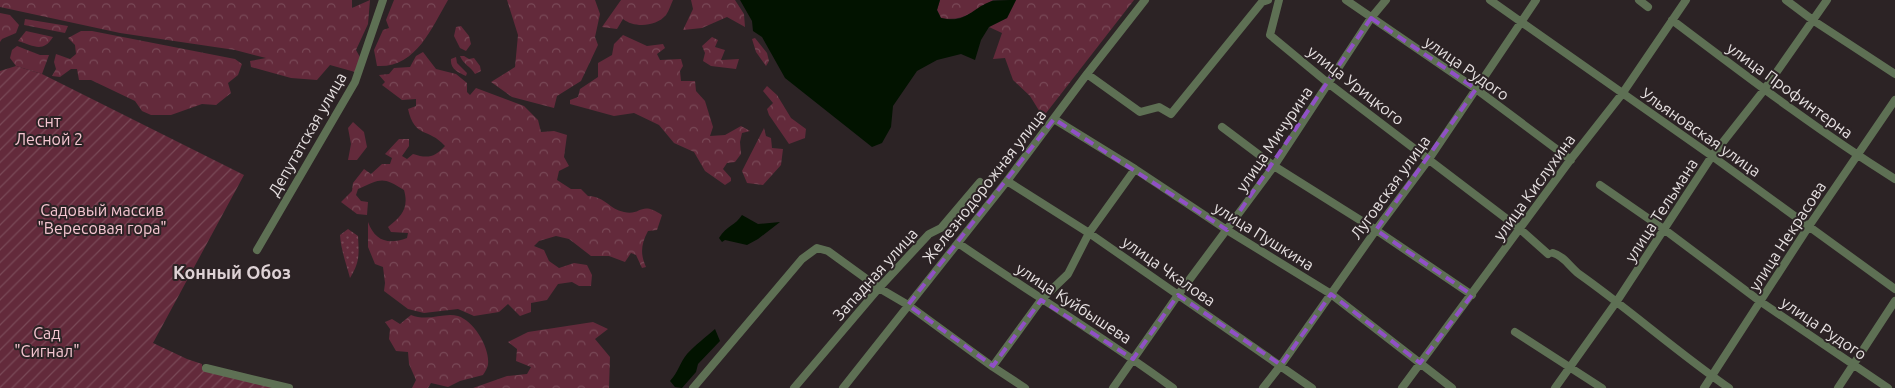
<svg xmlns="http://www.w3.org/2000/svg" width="1895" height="388" viewBox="0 0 1895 388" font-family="Ubuntu,sans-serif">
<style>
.grass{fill:url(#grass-dots)}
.forest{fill:url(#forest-crowns)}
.garden{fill:url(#garden-furrows)}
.water{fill:#021300}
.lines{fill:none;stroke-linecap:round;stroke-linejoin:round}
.minor{stroke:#5e7054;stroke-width:8}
.marked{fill:none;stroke:#9050c6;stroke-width:4;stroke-dasharray:10 6;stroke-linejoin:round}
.labels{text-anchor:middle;stroke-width:4;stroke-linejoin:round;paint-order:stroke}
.street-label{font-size:16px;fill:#e6e0e1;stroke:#2c2325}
.park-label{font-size:16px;fill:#f5c6d1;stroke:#2c2325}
.neighbourhood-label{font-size:18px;font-weight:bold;fill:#ded2d5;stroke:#2c2325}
</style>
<defs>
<pattern id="grass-dots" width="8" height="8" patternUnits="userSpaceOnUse" patternTransform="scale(1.25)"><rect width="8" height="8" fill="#632a3b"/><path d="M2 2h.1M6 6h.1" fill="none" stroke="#794957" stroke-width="1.8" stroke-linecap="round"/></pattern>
<pattern id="forest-crowns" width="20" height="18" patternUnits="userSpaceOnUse" patternTransform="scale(1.25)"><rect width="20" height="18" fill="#632a3b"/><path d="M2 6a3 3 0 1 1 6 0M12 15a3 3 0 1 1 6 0" fill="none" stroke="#794957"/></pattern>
<pattern id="garden-furrows" width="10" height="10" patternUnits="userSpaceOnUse" patternTransform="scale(1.25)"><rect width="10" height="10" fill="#632a3b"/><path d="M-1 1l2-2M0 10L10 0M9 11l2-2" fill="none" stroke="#794957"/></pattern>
</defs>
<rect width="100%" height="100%" fill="#2c2325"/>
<!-- grass -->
<path class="grass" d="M348 229 358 236C359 254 360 262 350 278 346 263 341 250 340 235Z"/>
<!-- forest -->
<path class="forest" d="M0 0H352V8L370 0 368 24 356 50 361 59 355 72 330 65 317 80 291 78 251 67 250 61 266 58 235 50 120 33 0 7Z
M394 0H448C431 29 416 68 377 66L374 50 383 30 389 28 386 20Z
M507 0H595L600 14 595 37 598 45 581 81 557 96 554 108 512 97 491 82 515 67 518 35Z
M621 0H673C671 4 669 11 666 15 656 27 634 28 623 19L617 29 602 27Z
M691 0H735L744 14 745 27 727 17 702 28 683 30 693 9Z
M940 0H993C975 11 963 22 941 18L937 10Z
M1016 0H1134L1043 117 1030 96 1013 80 1005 58 993 59 1002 33 989 27 1007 18Z
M0 13 10 15 19 25 16 33 2 39 0 42Z
M25 19 68 26 65 33 24 25Z
M461 26 469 36 471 44 466 51 460 48 454 36 456 27Z
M26 31 53 37C43 53 34 46 18 41Z
M81 31H92L235 59 242 64 238 75 228 83 231 93 216 105 202 104 171 115H151L142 111 135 101 91 80H79L77 69H71L60 77 52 76 56 69 54 62 56 54 70 59 76 54 75 45 68 38Z
M623 35 647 46 663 44 665 48 657 54 660 60 681 59 683 66 680 71 681 81H695L696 91 705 101 713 127 710 136 725 135 741 126 750 131 742 133 740 142 741 154 735 162 727 163 723 169 731 178V181L725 185 705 171 694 152 674 143 659 125 634 113 614 116 570 104V100L578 97 580 89 598 77V63L612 55 614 44Z
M712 37 718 40 715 47 725 50 721 60 739 59 736 69 711 66 703 61 705 53 702 46Z
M755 38 767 53 769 61 766 66 756 52 752 39Z
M17 46 40 55H49L42 74 16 66 10 58 12 50Z
M423 52 436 69 456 74 467 83V92L470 95 476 88 524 106 538 120 541 132 554 131 567 135 564 157 569 166 559 171 557 180 571 189H581L588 196C606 197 609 209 624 212 642 216 640 200 662 215L657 230 648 231C641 244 640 254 646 267L642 268 636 255 631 253 625 262 609 256H591L569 239 556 236 539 241 534 246 544 250 549 261 559 268 574 263 587 265 592 275 591 286H579L572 282 558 284 547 300 531 303V312L520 316 508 304 499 312 474 316 458 309 424 313 408 309 384 291 385 283 383 267 375 264 368 247V222C375 241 388 245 407 238L408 233 391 232 388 227C402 216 409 208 404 190 382 176 381 179 358 189L356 195 361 201 368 202 367 215 357 214 341 202 352 191 353 183 364 169 371 174 382 164H390L392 158 385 154 399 139H409V146L402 156 407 159 413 154C428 159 435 157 445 146 428 127 415 139 408 109L416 106V99L402 100 382 85 385 82 379 75 389 74 394 68 410 67 416 56Z
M460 56H464L469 59 474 58 480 66 481 71 475 74C471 67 463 64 460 56Z
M456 57 457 63 467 73 466 76C458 72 450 69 451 59Z
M767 86 777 95 791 118 806 129 805 138 789 144 769 115 767 109 773 103 763 91Z
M353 122 364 132 367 147 357 160H348L351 144 348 128Z
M764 128 766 136 771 138 772 148 783 149 781 165 763 185 747 183 742 171Z
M411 315C428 322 444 312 458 316 474 321 490 348 488 364 488 367 485 372 483 375L460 381 448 387 431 383 428 388H412L416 380 409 364 408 352 396 351 389 339 390 329 385 322 392 319 400 324Z
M593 322 608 329 595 339 610 357 609 388H473L507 376 527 374 531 367 516 361 517 349 508 342 528 332Z"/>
<!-- garden -->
<path class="garden" d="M16 66 42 74 244 175 153 343 187 359 202 364V366L222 375 280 388H0V71Z"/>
<!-- water -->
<path class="water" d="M740 0H940L937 10 941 18C967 24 971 8 992 1 999 0 1009 0 1016 0L1007 18 989 27 981 40 975 60 961 54 937 60 917 71 893 106 891 127 882 143 872 147 785 78 762 37 753 31 752 21Z
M742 215 758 224 780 222 758 239 747 245 725 240 722 242 719 238C727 225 735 226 742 215Z
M715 329 720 341 698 364 696 372 682 388 675 387 670 381C678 373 680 362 687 354 695 345 706 337 715 329Z"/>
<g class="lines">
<!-- minor -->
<path class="minor" d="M1279 0 1270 35 1328 83 1520 229 1548 254
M1346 0 1476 89 1571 160
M1490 0 1712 156 1895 289
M1639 0 1648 7
M1786 0 1814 21 1895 74
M1672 20C1745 75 1818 131 1895 179
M1087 74 1140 112 1159 107 1171 114 1262 2 1268 0
M1054 119 1135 169 1227 230 1331 294 1452 388
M1222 127 1274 166 1376 230 1472 295
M1007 181 1089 233 1312 388
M1600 185 1665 230 1761 302 1888 388
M958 243C1029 292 1104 337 1173 388
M257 250 355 82 383 0
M1553 253C1564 256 1569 266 1579 274 1630 310 1677 352 1729 388
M1515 332 1602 388
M993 366 1041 300 1068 274 1089 233 1135 169
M206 368 289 388
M693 388 802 259 817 248 828 251 879 288 908 305 993 367 1025 388
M794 388 879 288 929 234 941 228 980 182
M843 388 1007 181 1087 74 1145 0
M1113 388 1178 295 1274 166 1371 18 1386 0
M1263 388 1281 365 1376 230 1429 159 1536 0
M1402 388 1571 159 1622 94 1686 0
M1555 388 1617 301 1712 156 1764 90 1827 0
M1704 388 1809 226 1895 100
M1838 388 1895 301"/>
</g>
<!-- marked area -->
<path class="marked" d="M1371 18 1476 89 1376 230 1472 295 1420 363 1331 294 1281 365 1178 295 1133 359 1041 300 993 366 908 305 1054 119 1227 230Z"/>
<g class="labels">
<!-- street labels -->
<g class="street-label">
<text transform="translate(1467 68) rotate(35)" y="6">улица Рудого</text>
<text transform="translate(1356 85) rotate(38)" y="6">улица Урицкого</text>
<text transform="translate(1790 90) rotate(36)" y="6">улица Профинтерна</text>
<text transform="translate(1701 132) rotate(35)" y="6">Ульяновская улица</text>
<text transform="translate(307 134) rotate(-60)" y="6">Депутатская улица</text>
<text transform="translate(1274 139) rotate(-56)" y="6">улица Мичурина</text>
<text transform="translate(984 186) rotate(-52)" y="6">Железнодорожная улица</text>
<text transform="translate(1390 187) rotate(-54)" y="6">Луговская улица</text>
<text transform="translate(1534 187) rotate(-54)" y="6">улица Кислухина</text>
<text transform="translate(1661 210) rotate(-57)" y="6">улица Тельмана</text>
<text transform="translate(1264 236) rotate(32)" y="6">улица Пушкина</text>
<text transform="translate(1787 236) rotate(-57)" y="6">улица Некрасова</text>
<text transform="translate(1169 271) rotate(35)" y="6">улица Чкалова</text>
<text transform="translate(875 274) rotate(-48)" y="6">Западная улица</text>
<text transform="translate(1074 303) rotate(33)" y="6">улица Куйбышева</text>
<text transform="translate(1824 328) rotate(34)" y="6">улица Рудого</text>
</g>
<!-- park labels -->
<g class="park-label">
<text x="49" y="127">снт<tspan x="49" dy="18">Лесной 2</tspan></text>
<text x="102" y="216">Садовый массив<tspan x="102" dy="18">"Вересовая гора"</tspan></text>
<text x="47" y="339">Сад<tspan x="47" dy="18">"Сигнал"</tspan></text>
</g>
<!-- neighbourhood labels -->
<g class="neighbourhood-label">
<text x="232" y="279">Конный Обоз</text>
</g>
</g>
</svg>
